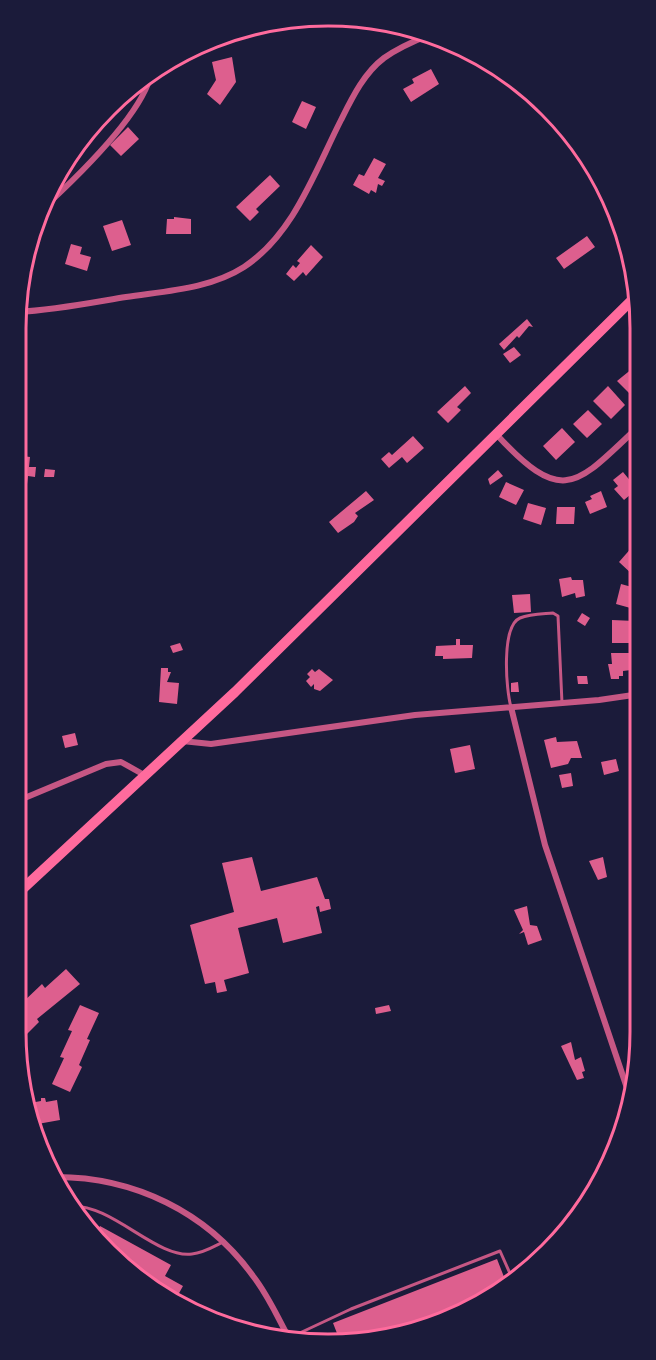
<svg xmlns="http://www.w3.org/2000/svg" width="656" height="1360" viewBox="0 0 656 1360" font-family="'Times New Roman',serif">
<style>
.building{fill:#dd5f8e}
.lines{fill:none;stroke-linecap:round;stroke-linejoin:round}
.service{stroke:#c65784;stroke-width:3}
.minor{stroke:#c65784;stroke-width:6}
.trunk{stroke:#ff6b9d;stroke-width:10}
.rim{fill:none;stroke:#ff6b9d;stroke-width:3}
</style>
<rect width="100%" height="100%" fill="#1b1b3a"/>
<!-- building -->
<path class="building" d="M232 57 236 82 220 105 207 94 216 80 212 62Z
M431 69 439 84 411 102 403 89 414 83 412 79Z
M302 101 316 107 306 129 292 122Z
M128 127 139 139 121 156 110 145Z
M374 158 386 164 378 178 385 181 382 186 378 184 376 193 371 190 369 194 353 185 359 174 364 176Z
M270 175 280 186 256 209 259 212 250 221 236 207Z
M174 217 191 219V234H166L167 219H174Z
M122 220 131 245 112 251 103 226Z
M587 236 595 247 564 269 556 258Z
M71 244 82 247 80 254 91 257 87 271 65 264Z
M311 245 323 257 306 276 303 272 294 281 286 274 293 265 296 268 300 263 297 261Z
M527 319 533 327 529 326 519 338 517 336 504 350 499 344Z
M514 347 521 355 510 363 503 354Z
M633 368 639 373V392L633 397 617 381Z
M465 386 471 393 457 407 461 410 448 423 437 412Z
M608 386 625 405 611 419 593 401Z
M588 410 602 424 587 438 573 424Z
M562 428 575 442 556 460 543 446Z
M413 436 424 448 407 463 402 457 389 468 381 459 389 452 392 455Z
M15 455 30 457 29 467H36L35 477 28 476 26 492 15 490Z
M639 457V477L629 466Z
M45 469 55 470 54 477H44Z
M498 470 503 476 490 485 488 479Z
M623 472 637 489 624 500 614 489 618 486 613 480Z
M506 482 524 490 516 505 499 497Z
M366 491 374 500 355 513 358 516 354 522 338 533 329 522Z
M601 491 607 507 590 514 585 502 592 499 590 496Z
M528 503 546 508 541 525 523 519Z
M557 507H575L574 524H556Z
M633 546 639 551V570L634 576 619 562Z
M571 577 572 580H583L585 596 576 598 575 593 562 597 559 579Z
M621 584 639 589 634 609 616 604Z
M530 594 531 612 514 613 512 595Z
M582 613 590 618 585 626 577 621Z
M612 620 635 621V643H612Z
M456 639H460V645H473L472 658 443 659V656H435L436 646 456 645Z
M180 643 183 650 173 653 170 646Z
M611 653H630L631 670 623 671V676H619V679H611L608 664H612Z
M161 668H168V672H171L167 682 179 683 177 704 159 702Z
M312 669 315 672 319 669 333 680 320 691 314 689V684L311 687 306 681 310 677 307 674Z
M577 676H587L588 684H578Z
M518 682 519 692H511V683Z
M75 733 78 745 65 748 62 736Z
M556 737 557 742 577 741 582 758H571L568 764 551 768 544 740Z
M470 745 475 769 455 773 450 749Z
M616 759 619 771 604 775 601 762Z
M571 773 573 786 562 788 559 775Z
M252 857 261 891 317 877 325 899H329L331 909 320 912 319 906 316 907 322 933 283 943 277 918 238 928 249 973 224 980 227 991 217 993 215 982 205 984 190 925 234 912 222 863Z
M603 857 607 877 598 880 589 861Z
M527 906 530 925 537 926 542 940 528 945 524 932 519 934 523 930 514 910Z
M641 950V986L634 988 629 973 638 969 634 952Z
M66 969 80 984 37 1019 39 1022 20 1041 16 1037 15 1016 25 1007 22 1003 42 984 45 988Z
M80 1005 99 1013 87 1039 90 1040 79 1065 82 1067 70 1092 52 1084 64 1058 60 1057 72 1031 68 1030Z
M389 1005 391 1011 376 1014 375 1008Z
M571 1042 575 1060 581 1057 585 1071 582 1072 584 1078 577 1080 561 1046Z
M41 1098H45L46 1102 57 1100 60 1120 32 1125 26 1100 29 1099 30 1103 41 1101Z
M100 1226 171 1265 165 1276 183 1286 173 1304 95 1236Z
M497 1259 506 1282 492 1293 367 1342 340 1341 333 1323Z"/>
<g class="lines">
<!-- service -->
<path class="service" d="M511 707C506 690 501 626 520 618 530 614 543 614 553 613L558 616 562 703
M71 1206C112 1204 157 1259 192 1254 203 1253 213 1247 223 1242
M289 1338 351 1309 500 1251 512 1278"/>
<!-- minor -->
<path class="minor" d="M38 213C72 182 137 121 150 78
M18 312C55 310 90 303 126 297 165 291 210 289 244 267 294 234 315 171 341 120 352 98 364 73 384 58 398 48 414 41 429 35
M497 435C564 508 577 484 639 426
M511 707 545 845 629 1094
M182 741 211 744 415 715 599 700 640 694
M15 802 106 764 121 762 146 776
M56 1177C134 1177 207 1212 253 1276 268 1295 278 1318 290 1340"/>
<!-- trunk -->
<path class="trunk" d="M15 896 235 692 638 294"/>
</g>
<!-- crop -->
<path d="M0 0H656V1360H0ZM328 26H328A302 302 0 0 1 630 328V1032A302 302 0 0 1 328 1334H328A302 302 0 0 1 26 1032V328A302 302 0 0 1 328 26Z" fill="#1b1b3a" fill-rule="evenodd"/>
<path class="rim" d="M328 26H328A302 302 0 0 1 630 328V1032A302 302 0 0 1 328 1334H328A302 302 0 0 1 26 1032V328A302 302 0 0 1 328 26Z"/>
</svg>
